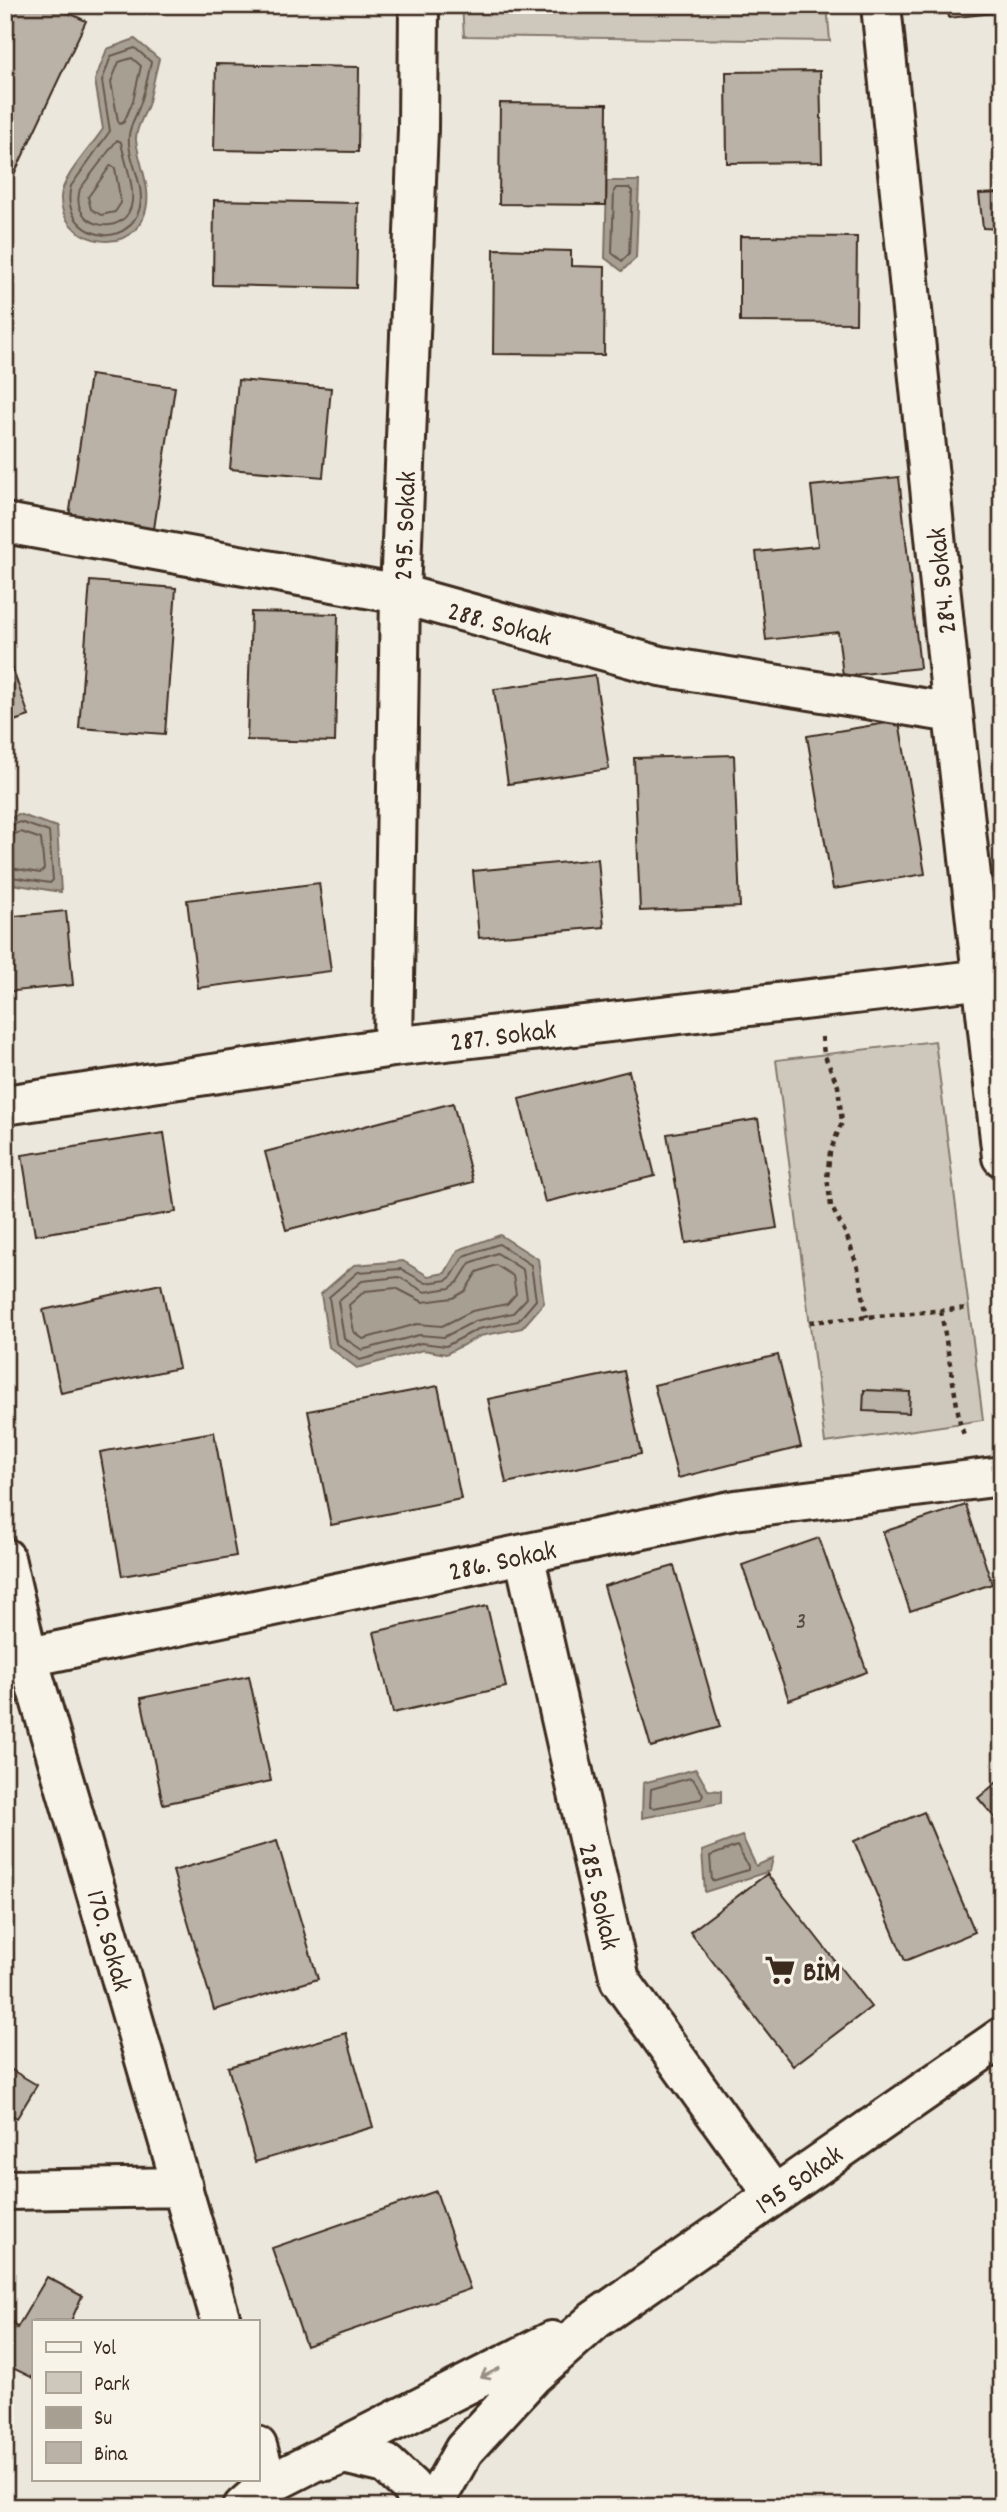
<svg xmlns="http://www.w3.org/2000/svg" width="1007" height="2512" viewBox="0 0 1007 2512" font-family="Dekko,sans-serif">
<style>
.green{fill:#cec8bc;stroke:#84796d;stroke-width:2}
.water{fill:#a89f93;stroke:#7c7064;stroke-width:2}
.lines{fill:none;stroke-linecap:round;stroke-linejoin:round}
.shore{stroke:#67594d;stroke-width:2}
.building{fill:#bab2a7;stroke:#3b2a1e;stroke-width:2}
.minor-casing{stroke:#3b2a1e;stroke-width:44}
.path{stroke:#3b2a1e;stroke-width:4.5;stroke-dasharray:5 5;stroke-linecap:butt}
.minor{stroke:#f7f3e8;stroke-width:38}
.oneway{stroke:#998e83}
.labels{text-anchor:middle;stroke-width:6;stroke-linejoin:round;paint-order:stroke}
.number-label{font-size:24px;fill:#5b4c40}
.street-label{font-size:28px;fill:#3b2a1e;stroke:#f7f3e8}
.poi-label{font-size:28px;font-weight:bold;fill:#3b2a1e;stroke:#f7f3e8;text-anchor:start}
</style>
<rect width="100%" height="100%" fill="#ece7dc"/>
<filter id="ink" filterUnits="userSpaceOnUse"><feTurbulence type="fractalNoise" baseFrequency=".0143" numOctaves="2"/><feDisplacementMap in="SourceGraphic" scale="14" xChannelSelector="R" yChannelSelector="G"/><feConvolveMatrix kernelMatrix="1 2 1 2 8 2 1 2 1" color-interpolation-filters="sRGB"/></filter>
<g filter="url(#ink)">
<!-- green -->
<path class="green" d="M462 5H827L830 41 464 36Z
M935 1041 983 1420 825 1443 776 1060Z"/>
<!-- water -->
<path class="water" d="M135 39 159 59C155 74 152 90 148 105 144 116 135 129 136 140 139 166 155 193 143 218 125 259 59 241 61 197 62 177 92 146 103 129L95 80 107 49Z
M607 181H639L636 258 622 271 605 258Z
M18 814 57 827 61 892 5 883V822Z
M500 1235 538 1259 544 1303 522 1328 480 1336 446 1354 423 1350 357 1368 329 1347 321 1294 354 1265 403 1261 428 1276 445 1273 458 1250Z
M696 1769 708 1790 721 1791V1803L642 1818 643 1783Z
M742 1836 756 1866 773 1858 770 1871 705 1892 702 1851Z"/>
<g class="lines">
<!-- shore -->
<path class="shore" d="M135 48 151 62C148 76 145 91 140 105 137 114 130 125 129 135 126 160 150 189 137 215 117 255 59 230 71 186L110 131 102 81 111 56Z
M132 58 141 66 133 101 124 122 120 124 118 121 111 82 119 62Z
M117 140 121 142C124 160 134 183 132 201 128 240 68 229 80 189Z
M111 165 115 168 121 203 115 212 101 215 91 209 88 197Z
M616 188H629L632 191 629 254 622 261 612 253 614 191Z
M5 828 20 822 49 832 53 880 50 883 5 876
M5 837 21 832 41 839 44 869 40 873 5 867
M499 1244 531 1265 536 1300 518 1321 478 1329 446 1346 421 1343 360 1360 336 1343 329 1297 358 1272 401 1269 426 1283 447 1280 452 1276 464 1256Z
M497 1253 523 1270 527 1298 513 1313 475 1321 444 1337 419 1335 362 1350 344 1338 338 1301 362 1281 399 1277 425 1292 450 1288 458 1282 470 1263Z
M496 1265 513 1276 516 1294 507 1304 472 1311 442 1326 417 1324 363 1339 354 1332 349 1305 365 1291 396 1288 423 1302 453 1298 465 1291 477 1272Z
M690 1778 693 1779 703 1794 701 1799 653 1808 650 1807 651 1789Z
M737 1846 748 1866V1870L712 1881 710 1856Z"/>
</g>
<!-- building -->
<path class="building" d="M5 5H52L86 21 9 185 5 184Z
M947 5H1002V12L949 18Z
M216 64 359 67 358 152 214 150Z
M820 71 822 162 727 163 726 72Z
M500 103 607 104 606 205 499 204Z
M1002 193V229L983 228 979 194Z
M214 200 358 203 356 288 213 285Z
M740 236 857 237 856 323 740 322Z
M494 249 571 251V266L605 267 604 355 493 354Z
M90 375 175 387 154 529 69 517Z
M238 380 331 388 323 477 230 469Z
M899 477 920 668 843 676 838 632 766 640 756 552 818 546 811 486Z
M90 581 176 588 165 734 79 728Z
M251 612 338 614 335 742 247 740Z
M5 647 29 716 5 724Z
M595 675 609 769 508 784 494 689Z
M899 721 925 874 833 889 807 736Z
M734 755 740 907 640 911 634 758Z
M598 859 604 927 479 938 473 871Z
M319 883 331 971 198 988 187 900Z
M66 911 73 985 5 992V917Z
M629 1071 655 1176 545 1202 519 1099Z
M453 1103 473 1182 286 1230 265 1152Z
M758 1119 777 1228 686 1243 667 1134Z
M164 1133 176 1212 35 1235 22 1155Z
M161 1284 179 1368 61 1393 43 1310Z
M778 1355 801 1447 678 1478 654 1385Z
M624 1371 641 1454 506 1483 488 1399Z
M438 1386 461 1499 331 1525 308 1411Z
M864 1390 910 1392 909 1413 863 1411Z
M214 1432 236 1556 122 1576 100 1452Z
M966 1505 992 1584 910 1611 883 1532Z
M819 1538 867 1672 789 1700 742 1565Z
M674 1566 720 1727 651 1747 604 1586Z
M487 1606 506 1687 393 1713 374 1632Z
M249 1676 271 1781 163 1804 141 1698Z
M1002 1778V1826L978 1798Z
M924 1812 975 1932 905 1961 854 1841Z
M277 1841 318 1979 214 2010 173 1871Z
M767 1874 871 2007 793 2066 690 1932Z
M346 2033 373 2127 255 2162 228 2067Z
M5 2066 37 2085 17 2118 5 2111Z
M436 2191 470 2289 306 2346 272 2248Z
M47 2277 82 2296 71 2321H33V2378L15 2369 5 2374V2312L17 2328Z"/>
<g class="lines">
<!-- minor casing -->
<g class="minor-casing">
<path id="minor" d="M881 5 953 713 1002 1157
M5 523 400 594 660 666 953 713
M393 1047 400 594 418 129 419 5
M5 1105 393 1047 1002 977
M524 1554 620 1980 774 2195
M5 1558 28 1658 221 2321
M5 1662 735 1510 1002 1476
M5 2190 183 2187
M257 2446 268 2485
M327 2461 344 2454 386 2464 411 2487 419 2507
M243 2507 268 2485 552 2341
M432 2507 464 2450 533 2375 595 2320 1002 2037"/>
</g>
<!-- path -->
<path class="path" d="M822 1037 824 1054 838 1086 842 1122 830 1152 827 1178 831 1206 846 1234 858 1268 867 1317
M941 1311 960 1423 965 1438
M810 1322 969 1308"/>
<!-- minor -->
<use href="#minor" class="minor"/>
</g>
<!-- one-way arrows -->
<defs><path id="oneway-shaft" d="M-6 0H5M1.5-3L5.5 0L1.5 3" fill="none" stroke-width="1.6" stroke-linecap="round" stroke-linejoin="round" transform="scale(1.75)"/></defs>
<use class="oneway" href="#oneway-shaft" transform="translate(490 2373) rotate(153)"/>
</g>
<!-- icons -->
<defs>
<g id="supermarket-bare" transform="scale(2.415)"><path d="M-6-5.5h2.5l.6 2H6L4.5 2H-2.5L-4.4-4H-6ZM-1.5 3.2a1.3 1.3 0 1 0 .1 0ZM3 3.2a1.3 1.3 0 1 0 .1 0Z" fill="#3b2a1e" stroke="#f7f3e8" stroke-width="2.5" paint-order="stroke"/></g>
</defs>
<g fill-rule="evenodd">
<use href="#supermarket-bare" x="780" y="1970"/>
</g>
<g class="labels">
<!-- number labels -->
<g class="number-label">
<text x="801" y="1628">3</text>
</g>
<!-- street labels -->
<g class="street-label">
<text transform="translate(403 526) rotate(-88)" y="10">295. Sokak</text>
<text transform="translate(940 581) rotate(-96)" y="10">284. Sokak</text>
<text transform="translate(500 622) rotate(15)" y="10">288. Sokak</text>
<text transform="translate(503 1034) rotate(-7)" y="10">287. Sokak</text>
<text transform="translate(502 1559) rotate(-12)" y="10">286. Sokak</text>
<text transform="translate(601 1896) rotate(77)" y="10">285. Sokak</text>
<text transform="translate(111 1940) rotate(74)" y="10">170. Sokak</text>
<text transform="translate(798 2178) rotate(-35)" y="10">195 Sokak</text>
</g>
<!-- poi labels -->
<g class="poi-label">
<text x="803" y="1980">BİM</text>
</g>
</g>
<!-- margin -->
<rect width="1007" height="2512" fill="none" stroke="#f7f3e8" stroke-width="28"/>
<rect x="14" y="14" width="979" height="2484" fill="none" stroke="#3b2a1e" stroke-width="2.5" filter="url(#ink)"/>
<!-- legend -->
<rect x="32" y="2320" width="228" height="161" fill="#f7f3e8" stroke="#aca397" stroke-width="2"/>
<rect x="46" y="2342" width="35" height="10" fill="#f7f3e8" stroke="#aca397" stroke-width="2"/>
<text x="94" y="2354" font-size="21" fill="#3b2a1e">Yol</text>
<rect x="46" y="2372" width="35" height="21" fill="#cec8bc" stroke="#aca397" stroke-width="2"/>
<text x="94" y="2390" font-size="21" fill="#3b2a1e">Park</text>
<rect x="46" y="2407" width="35" height="21" fill="#a89f93" stroke="#aca397" stroke-width="2"/>
<text x="94" y="2424" font-size="21" fill="#3b2a1e">Su</text>
<rect x="46" y="2442" width="35" height="21" fill="#bab2a7" stroke="#aca397" stroke-width="2"/>
<text x="94" y="2460" font-size="21" fill="#3b2a1e">Bina</text>
</svg>
